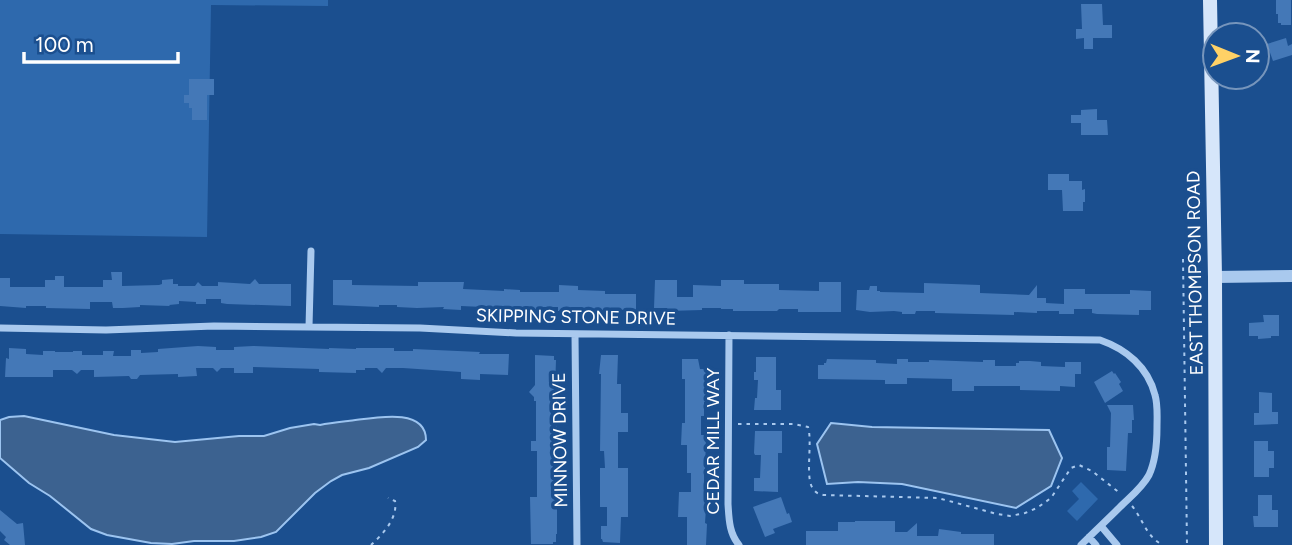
<svg xmlns="http://www.w3.org/2000/svg" width="1292" height="545" viewBox="0 0 1292 545" font-family="Figtree,sans-serif">
<style>
.green{fill:#2e69ad}
.water{fill:#3c6290;stroke:#9cc4f0;stroke-width:2}
.building{fill:#4478b7}
.lines{fill:none;stroke-linecap:round;stroke-linejoin:round}
.path{stroke:#a9c9ee;stroke-width:2;stroke-dasharray:3.5 5;stroke-linecap:butt}
.minor{stroke:#a9c9ee;stroke-width:7}
.tertiary{stroke:#a9c9ee;stroke-width:12}
.secondary{stroke:#d6e6fa;stroke-width:14}
.labels{text-anchor:middle;stroke-width:7;stroke-linejoin:round;paint-order:stroke}
.street-label{font-size:18px;fill:#fff;stroke:#1b4f8f}
</style>
<rect width="100%" height="100%" fill="#1b4f8f"/>
<!-- green -->
<path class="green" d="M0 0H328V6L211 5 207 237 0 234Z
M1081 482 1098 499 1077 521 1067 511 1079 499 1072 491Z"/>
<!-- water -->
<path class="water" d="M24 416 114 435 175 442 239 436H264L290 428 314 424 320 425C329 423 339 422 348 421 369 419 426 405 426 440L418 447 369 468 342 475 331 481 315 493 276 532 261 537 234 541H194L172 544 151 543 107 535 91 529 50 496 29 483 0 458V420L9 417Z
M831 423 872 427 1049 430 1062 458 1051 486 1016 508 902 484 858 482 827 484 817 444Z"/>
<!-- building -->
<path class="building" d="M1276 0H1291V25H1281V23H1278V14H1276Z
M1081 4H1102L1103 25H1112V38H1093V49H1084V38L1076 39V29H1082Z
M1286 38 1288 46 1292 44V55L1273 61 1267 44Z
M189 79H214V95H207V120H192V108H189V103H184V95H189Z
M1097 109V120H1107L1108 135H1081V123H1071V115H1081V110Z
M1048 174H1069V181H1082V190L1085 189V202H1083V211H1063L1062 190H1048Z
M111 272H122V286L159 285 162 284V280L173 279V284H178V286H195L198 282 202 286H218V282L250 284 255 279 259 284H291V306L227 304 221 303V299H206V304H196V302L179 301V304L169 305 170 306 140 305V307L123 308H113L112 302H90V309L46 308V306H26V308L0 306V278H10V287H45V280H55V276H64V287H103V280H112Z
M333 280H352V285L418 286V282H464L463 289 504 291V289L520 290V292H559V285L578 286V290L605 291V294H636V314H627V310L607 309V311L595 312 558 311V307H542V311L493 310H483V307L461 306V310L443 309 444 307 417 308 397 307V305H379V307L333 305Z
M655 280H677V297H693V285L721 286V280H744V284H779V290L819 291V282H841V312H798V309H779L777 311H733V309H721V308H702V310L667 311V308H654Z
M924 283 980 285V293L1029 295 1037 285V298H1046V303L1064 304V289H1085V294H1130V290L1151 291V310H1139V315L1097 314 1092 313V309H1074V314H1059V311H1037V313L1014 312V315L935 313V311H916L915 314H902V312L894 311 870 312 856 310 857 290H869L870 286H877V291H880V292L924 293Z
M1263 315H1279V336H1271V338L1258 339V336H1249V323L1264 322Z
M198 346 216 347V350H234V347L253 346 329 349V348L356 349V348H394V351H413V349L480 352 479 354H509L508 375 480 374V380L461 379V372L403 368H386L382 373 377 368H365V370H356V373L319 372V369L253 367V373H234V368H221L217 372 213 368H196L197 376 178 377V374L140 375 137 379H131L129 376 94 377V370H81L77 374 72 370H53V377H5L6 358 9 359V348L26 349V354L43 355V351H55V352H73V351H82V355H103V351H114L113 356H131V350H141V353L158 352V349Z
M535 355 554 356V360H556L554 420H557V451H553V467H557V534H556V542H553V544H531L530 497H537V451H531V441H536V401H534V397L529 392 535 385Z
M601 355H618L617 384H621V413H628V432H618V468H628V517H621L620 543 603 542 602 539H601V526H607V507H600V468H605L604 451H600L601 374H599Z
M756 357H776V390H781V410H754L755 398H757L758 380H754V372H756Z
M682 359H698L700 369H708L706 402H704V416H701V435H706L705 474H704V492L707 493 705 523 707 524 706 545H687V517H678L679 492H691V473H687V445H681L682 423H685V379H682Z
M827 359 876 360V363L897 364V359H908V362H929V360L983 362V360H995V366H1016V363H1019V361H1030L1041 362V366L1065 367V362H1081V374H1075V387L1060 386V391L1020 390V386H974V391H952V379L907 378V384H885V380L818 379V365H824V363H826Z
M1112 371 1114 374 1115 373 1121 382 1119 384 1123 391 1105 403 1094 382Z
M1259 392 1272 393V412H1278V424L1254 425V413H1259Z
M1107 405H1133L1134 420H1132V433H1128L1126 471 1107 470V447H1110L1111 413Z
M755 431H782V453H778V492L754 491V478H760L761 455H755L754 453Z
M1254 441H1268V451H1274V468H1269V477H1254Z
M1258 495H1272V510H1278V527H1254L1253 516H1258Z
M781 497 787 514 789 513 792 522 773 529 775 533 765 537 753 507Z
M0 510 17 524 23 523 25 545H10L4 540 6 537 0 531Z
M855 521H895V532H907L917 523V536H938L939 529 961 532V534H994V545H806V531H838V522H855Z"/>
<g class="lines">
<!-- path -->
<path class="path" d="M1183 259 1187 545
M738 424H794L808 427C813 443 804 480 814 490 817 494 820 494 824 495L938 498 997 514 1010 516 1025 513 1037 508 1051 498 1071 468 1079 465 1092 471 1121 494
M1132 506C1143 519 1146 537 1163 545
M371 545C383 534 398 518 395 501L388 498"/>
<!-- minor -->
<path class="minor" d="M309 327 311 251
M0 328 106 330 214 326 420 328 516 333 1100 340C1126 349 1148 367 1155 395 1158 405 1157 417 1157 427 1157 444 1156 460 1149 475 1142 488 1130 497 1120 507 1107 520 1094 532 1081 545
M575 334 577 545
M729 335 728 504C729 519 729 533 739 545
M1101 526 1117 545
M1089 537 1096 545"/>
<!-- tertiary -->
<path class="tertiary" d="M1215 277 1292 276"/>
<!-- secondary -->
<path class="secondary" d="M1210 0 1215 277 1216 545"/>
</g>
<g class="labels">
<!-- street labels -->
<g class="street-label">
<text transform="translate(1195 273) rotate(-91)" y="6">EAST THOMPSON ROAD</text>
<text transform="translate(576 317) rotate(1)" y="6">SKIPPING STONE DRIVE</text>
<text transform="translate(560 440) rotate(-91)" y="6">MINNOW DRIVE</text>
<text transform="translate(713 441) rotate(-90)" y="6">CEDAR MILL WAY</text>
</g>
</g>
<!-- north arrow -->
<g transform="translate(1236 56) rotate(91)"><circle r="33" fill="#1b4f8f" stroke="#7695bc" stroke-width="2"/>
<path d="M0-5L12 26L0 18L-12 26Z" fill="#ffd166"/>
<text y="-10" font-size="19" font-weight="bold" text-anchor="middle" fill="#ffffff">N</text>
</g>
<!-- scale -->
<path d="M24 52v10h154v-10" fill="none" stroke="#ffffff" stroke-width="3.5"/>
<text x="35" y="52" font-size="21" fill="#ffffff" stroke="#1b4f8f" stroke-width="5" paint-order="stroke">100 m</text>
</svg>
